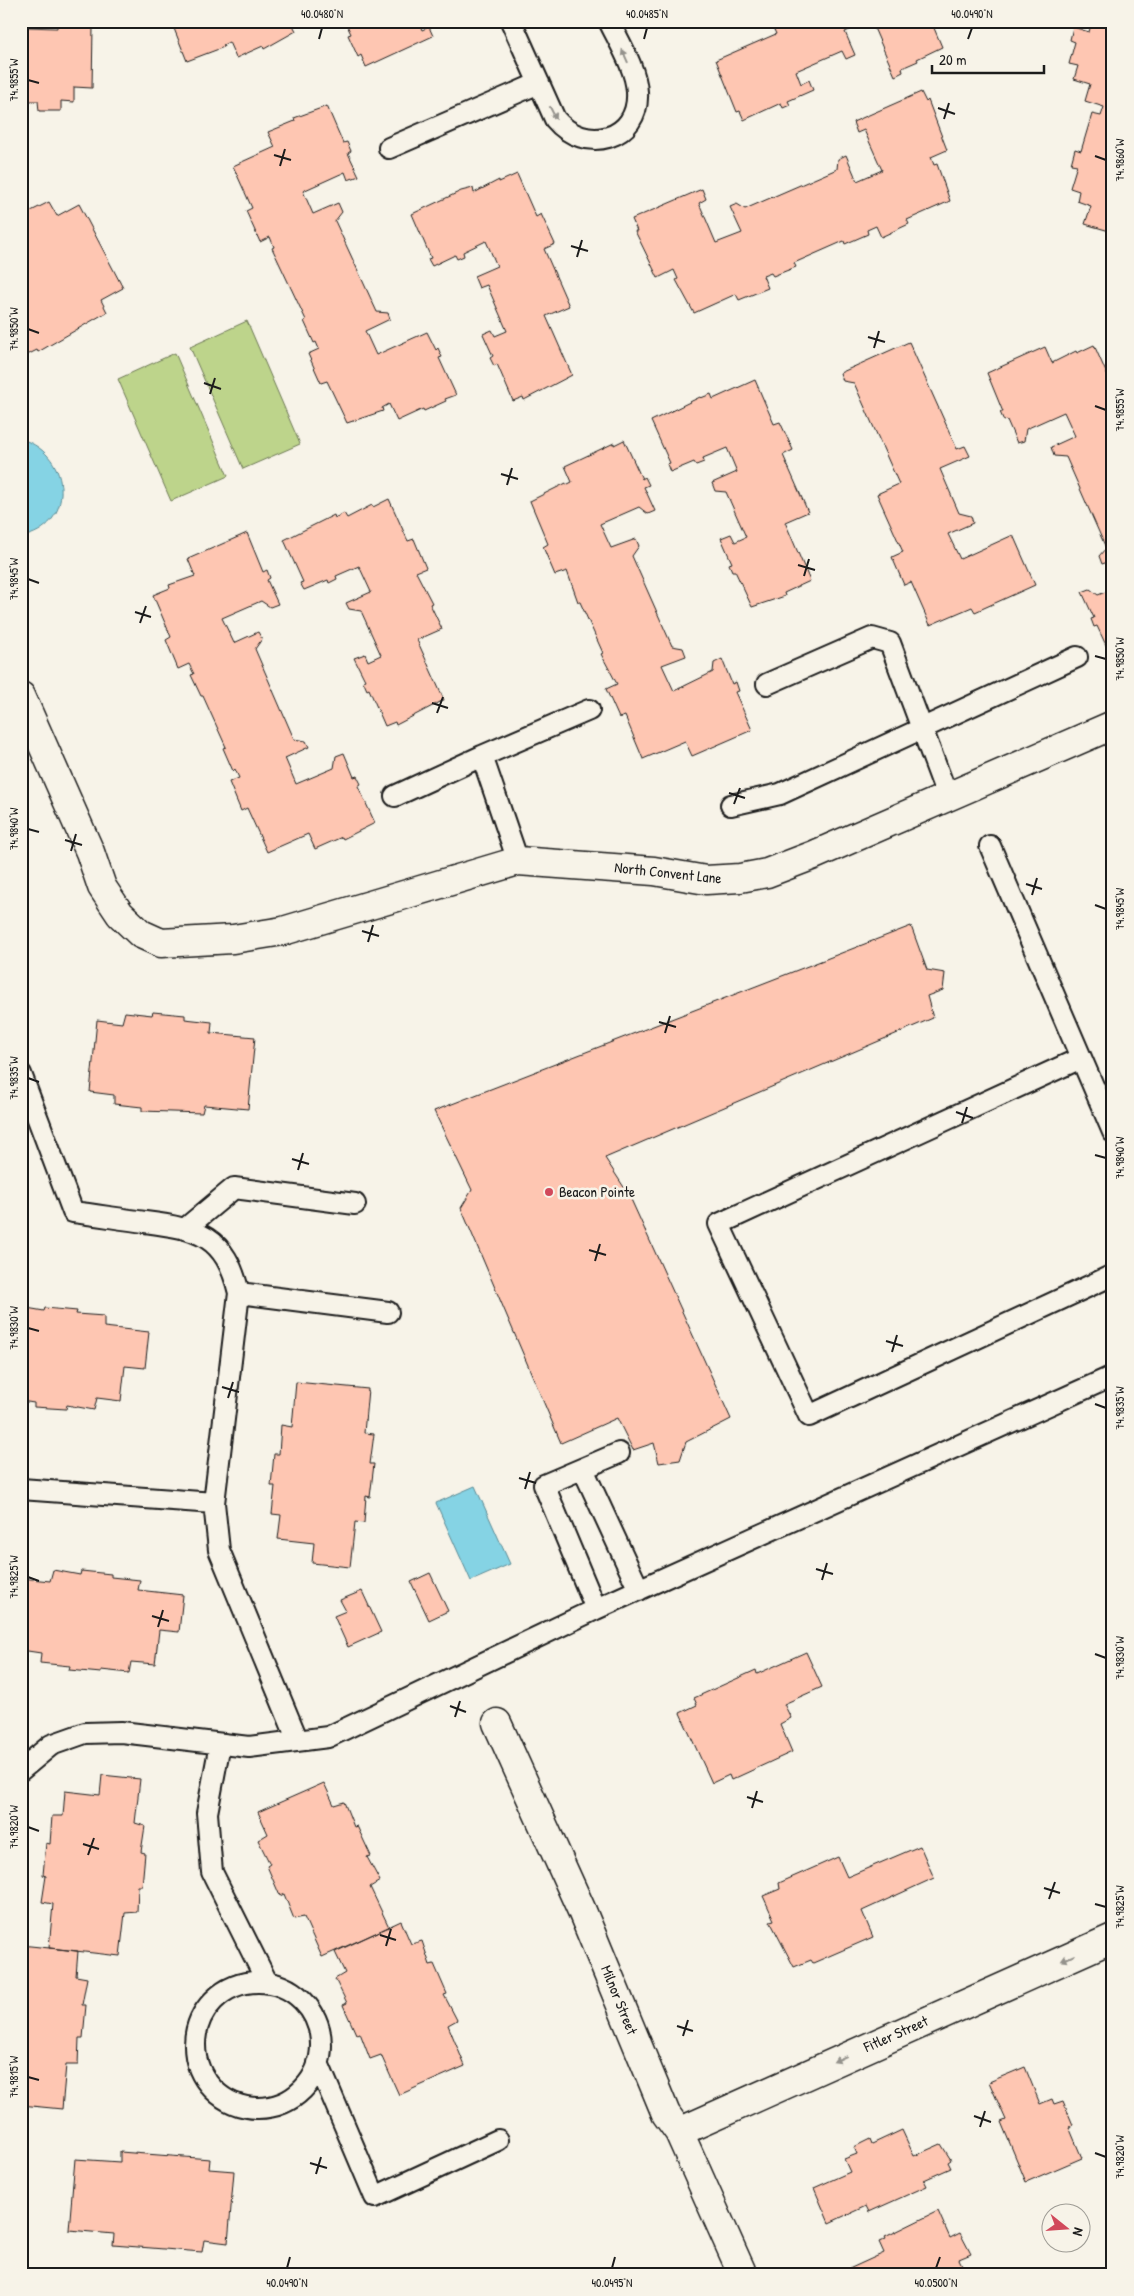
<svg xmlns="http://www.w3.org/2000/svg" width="1134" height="2296" viewBox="0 0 1134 2296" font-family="'Patrick Hand',sans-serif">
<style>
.green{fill:#bdd48b;stroke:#6c7854}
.water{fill:#85d3e4;stroke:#5b8a94}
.building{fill:#fec6b2;stroke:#1c1c1c}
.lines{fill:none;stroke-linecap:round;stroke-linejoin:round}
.service-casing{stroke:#1c1c1c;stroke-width:24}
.minor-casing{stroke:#1c1c1c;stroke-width:31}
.service{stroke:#f7f3e8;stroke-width:20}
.minor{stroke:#f7f3e8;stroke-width:28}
.oneway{fill:#94928c}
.ticks{fill:none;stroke:#1c1c1c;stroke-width:2}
.poi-dot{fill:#d1495b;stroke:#f7f3e8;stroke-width:2}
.labels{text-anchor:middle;stroke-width:5;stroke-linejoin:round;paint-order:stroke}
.street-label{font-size:15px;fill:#1c1c1c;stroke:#f7f3e8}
.poi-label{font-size:15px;fill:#1c1c1c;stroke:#f7f3e8;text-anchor:start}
.neatline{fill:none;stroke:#1c1c1c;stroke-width:2}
.ticks-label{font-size:12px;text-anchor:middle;fill:#1c1c1c}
</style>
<rect width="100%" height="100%" fill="#f7f3e8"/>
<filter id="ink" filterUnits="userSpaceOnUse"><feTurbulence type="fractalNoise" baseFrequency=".02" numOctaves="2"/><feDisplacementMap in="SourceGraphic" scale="10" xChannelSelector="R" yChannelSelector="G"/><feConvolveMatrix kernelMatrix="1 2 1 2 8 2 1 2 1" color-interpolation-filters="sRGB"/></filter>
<g filter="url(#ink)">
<!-- green -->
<path class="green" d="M247 321 300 444 243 469 190 347Z
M175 353 228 476 171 501 118 379Z"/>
<!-- water -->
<path class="water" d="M21 439C74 455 75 528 21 537Z
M475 1486 510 1564 471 1581 436 1503Z"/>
<!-- building -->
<path class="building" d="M21 21H26V27L57 28V21H80V27H93L92 88 74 87V102L61 101V111H39L38 101H24L23 111H21Z
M171 21H291L296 31 264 49 263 46 236 58 229 42 223 45 224 47 187 61Z
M345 21H418L422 30 429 27 433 36 366 67 361 55 358 57 348 35 351 34Z
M770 21H870L845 32 855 55 846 59 842 51 796 71 801 84 809 80 813 90 788 101 790 105 783 108 781 103 744 120 740 111 737 112 716 60 776 34Z
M871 21H931L942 47 917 59 918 61 902 68 903 72 895 76Z
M1092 21H1113V232L1085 224 1091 206 1077 201 1079 191 1070 188 1077 165 1071 164 1075 149 1081 151 1092 114 1101 116 1104 107 1085 101 1090 84 1074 79 1078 66 1069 64 1075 42 1070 40 1073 27 1089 32Z
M921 92 926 102 928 100 947 150 931 157 934 165 937 164 950 201 907 220 909 224 881 237 876 226 867 230 868 234 845 244 844 241 794 263 796 267 773 276 771 273 763 276 768 288 739 300 736 294 694 313 676 280 678 279 674 270 658 278 635 231H637L632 219 702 189 706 199 699 203 716 243 742 233 730 207 737 204 745 209 837 169 838 159 846 155 857 181 882 170 864 130 857 133 853 122Z
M327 106 343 143 347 142 351 151 348 153 359 176 348 180 345 172 303 191 313 214 338 203 342 212 335 221 377 312 388 313 390 319 365 331 376 355 427 332 436 350 438 348 442 357 439 358 456 395 445 399 446 401 424 411 423 409 397 421 389 404 382 408 383 411 347 423 327 381 321 383 308 354 319 349 316 342 314 343 304 321 306 320 272 248 274 247 270 237 260 242 246 211 252 208 233 166 275 147 268 132 295 121 294 118Z
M21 166 29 181 26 183 29 187 21 191Z
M517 174 536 217 541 214 555 244 544 249 569 306 546 316 572 375 524 400 523 397 513 401 497 364 494 366 490 358 493 356 483 334 492 330 495 336 507 331 487 285 479 288 474 276 497 266 486 241 463 252 464 256 457 259 455 255 432 266 428 259 431 258 412 214 461 191 473 188 474 193 499 180V182Z
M49 202 57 216 79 204 123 288 101 300 107 312 38 352 37 350 21 358V216Z
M909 342 957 449 965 446 970 456 940 469 959 513 971 516 973 523 948 534 960 559 1013 535 1035 585 975 612 972 607 930 625 911 582 904 585 892 557 903 552 877 494 899 484 854 383 843 381 840 373Z
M1094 345 1113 388V560L1102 564 1099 556 1106 548 1066 457 1054 456 1051 447 1075 436 1064 412 1026 429 1024 441 1017 443 1007 420 1004 421 1000 412H1003L987 373 1045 347 1052 363 1076 351 1077 353Z
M755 380 774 424 780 422 793 450 783 455 808 512 785 522 810 581 784 593 785 596 752 607 735 571H732L729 564 732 563 721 538 731 534 735 542 746 537 726 492 715 491 712 483 737 472 727 448 703 458 704 462 696 465 694 462 670 472 667 464 670 463 651 421 700 397 701 398 711 394 713 399Z
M624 440 642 479 645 477 649 485 644 487 655 511 648 514 639 507 600 524 611 548 636 539 639 546 632 556 672 646 683 648 686 656 662 665 674 691 713 672 714 663 722 659 732 684 736 682 739 691 735 692 752 730 692 756 685 741 643 759 625 716 619 718 606 689 617 684 601 654 603 653 580 602H578L567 571 555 575 543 547 548 544 530 501 566 483V485L572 482 565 466 614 443V445Z
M389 499 408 541 414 539 426 568 416 572 432 603 430 604 442 629 417 640 444 700 396 725 395 722 385 726 369 689 367 690 363 681 365 680 354 658 365 654 368 661 381 655 361 611 349 609 346 603 371 592 359 566 336 576 337 579 329 583 328 580 304 590 300 583 303 582 284 540 334 515 335 518 344 513 347 518 372 505 373 507Z
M247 533 263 572 267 570 270 578 267 580 278 604 270 607 261 601 222 618 234 643 258 632 262 639 255 649 294 739 306 741 309 747 285 758 296 784 334 768 336 756 344 753 354 777 357 776 361 784 358 786 375 823 343 839 342 837 315 849 308 834 267 852 247 808 241 811 229 782 239 778 235 769 233 771 223 748 226 747 203 696H201L191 675 194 674 189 664 178 669 166 640 171 637 153 595 170 588 169 585 195 576 188 559Z
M1090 589 1098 595 1113 589V660L1097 626 1094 627 1091 619 1094 618 1082 592Z
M911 926 927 970 945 973 943 990 927 996 933 1018 605 1158 629 1195 731 1419 686 1442 680 1460 659 1463 654 1443 633 1450 617 1418 561 1443 461 1208 472 1190 434 1111Z
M125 1012 152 1015 153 1012 185 1015V1019L212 1022 211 1033 255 1037 248 1109 204 1105 202 1113 142 1111V1107L114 1104V1095L90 1092 97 1020 122 1023Z
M21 1307 44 1311 45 1308 77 1311 76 1314 104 1316V1327L149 1332 145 1368 125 1366 121 1401 97 1398 94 1410 67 1405 66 1409 34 1407V1403L21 1401Z
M296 1382 368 1389 364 1433 374 1434 370 1464H374L370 1497 366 1496 364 1523 355 1522 350 1567 312 1563 314 1543 278 1539 281 1515 272 1514 275 1486H271L274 1454H279L281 1425 292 1427Z
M53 1570 80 1575 81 1571 111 1574V1577L140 1580 138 1590 183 1595 179 1632 159 1630 155 1664 131 1662 129 1673 101 1670V1673L69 1670 70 1666 40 1663 41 1653 21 1650V1578L50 1581Z
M430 1573 448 1611 429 1620 411 1582Z
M362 1591 381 1632 348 1647 334 1616 346 1611 340 1600Z
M806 1652 822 1687 784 1704 791 1718 780 1724 792 1752 731 1780 729 1775 712 1783 680 1713 697 1705 694 1698 756 1670 757 1674Z
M102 1775 140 1779 135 1823 145 1826 141 1852 145 1853 142 1886H138L137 1912 125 1913 120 1956 49 1948 53 1904 42 1902 46 1876 43 1875 46 1843 50 1844 52 1816H63L65 1791 100 1795Z
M324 1783 334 1805 344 1802 354 1827 357 1826 371 1856 367 1857 380 1881 370 1887 389 1927 322 1957 304 1917 294 1919 284 1894 280 1896 267 1866 270 1864 258 1840 268 1834 258 1812Z
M920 1846 934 1878 862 1911 873 1937 813 1963 811 1960 794 1967 770 1921 774 1920 763 1896 780 1889 779 1883 838 1857 847 1877Z
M401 1921 411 1944 422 1941 430 1965 434 1964 447 1994 444 1995 457 2020 448 2025 465 2066 399 2095 381 2055 370 2059 360 2033 356 2034 343 2005 347 2003 335 1979 345 1973 335 1952Z
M21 1945 78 1951 76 1976 87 1978 82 2005H86L83 2038H79L78 2065H66L62 2109 21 2105Z
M1025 2067 1040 2104 1052 2099 1054 2104 1063 2101 1073 2125 1069 2127 1082 2158 1026 2182 1001 2122 1006 2120 989 2082Z
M902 2130 914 2156 941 2144 951 2160 948 2162 951 2168 924 2180 927 2186 869 2212 866 2206 829 2223 814 2188 850 2172 844 2159 857 2154 854 2147 870 2139 872 2144Z
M120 2152 210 2159 209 2169 234 2171 228 2243 204 2240 202 2252 113 2245 114 2234 69 2230 75 2159 120 2162Z
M938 2211 950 2238 960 2233 971 2254 959 2259 963 2267 946 2275H851L849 2269 884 2253 879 2242 886 2239 885 2237Z"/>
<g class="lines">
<!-- service casing -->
<g class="service-casing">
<path id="service" d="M511 21 555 119C585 155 640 140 637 92 636 69 619 42 609 21
M389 148 539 83
M767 684 872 638 890 643 948 798
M395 796 482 756
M731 805 780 794 1077 657
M990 846 1113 1132
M518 861 482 756 589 710
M1081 1058 719 1224 809 1416 1113 1275
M21 1074 73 1212C97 1215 121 1219 145 1222 199 1229 225 1235 239 1293L214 1503
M186 1228 234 1188 355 1204
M239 1293 388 1312
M583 1469 639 1590
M21 1489 214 1503 219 1550 298 1741
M596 1609 544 1485 619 1453
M220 1744 207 1813 212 1872 267 1982
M21 1770 51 1745 85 1733 121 1732 249 1747 328 1737 596 1609 1113 1376
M195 2045a63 63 0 1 1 126 0a63 63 0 1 1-126 0Z
M318 2063 375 2197 498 2140"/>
</g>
<!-- minor casing -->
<g class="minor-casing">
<path id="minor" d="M21 696 90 852 102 887 120 914 141 934 161 943 233 939 283 931 518 861 654 871 706 880 740 878 767 873 814 855 1113 725
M497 1723 582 1911 666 2114 679 2132 743 2275
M679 2132 1113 1938"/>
</g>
<!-- service -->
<use href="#service" class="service"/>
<!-- minor -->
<use href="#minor" class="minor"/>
</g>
<!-- one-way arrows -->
<defs><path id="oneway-solid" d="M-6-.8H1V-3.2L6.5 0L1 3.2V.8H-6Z" transform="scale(1.25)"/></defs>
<g class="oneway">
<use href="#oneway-solid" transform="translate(625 56) rotate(-114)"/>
<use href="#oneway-solid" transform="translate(553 113) rotate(63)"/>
<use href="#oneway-solid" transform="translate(1068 1958) rotate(156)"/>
<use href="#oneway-solid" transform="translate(840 2059) rotate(156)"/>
</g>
</g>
<!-- ticks -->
<path class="ticks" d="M319 39 322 28M644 39 647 28M968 39 972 28M28 80 39 83M938 108 955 114M944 119 949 103M274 155 291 160M1095 156 1106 160M280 166 285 149M571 246 588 251M577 257 582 240M28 329 39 333M868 337 885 342M874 348 879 331M204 383 221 389M210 394 215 378M1095 406 1106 410M501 474 518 479M507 485 512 468M798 565 815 570M804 576 809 559M28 579 39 583M135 612 151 617M140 623 146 606M1095 656 1106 659M432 703 448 708M437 713 443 697M729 793 745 798M734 804 740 788M28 829 39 832M65 840 82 845M71 851 76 834M1026 884 1042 889M1032 895 1037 878M1095 905 1106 909M362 931 379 936M368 942 373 925M659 1022 676 1027M665 1033 670 1016M28 1078 39 1082M956 1112 973 1118M962 1123 967 1107M1095 1155 1106 1158M292 1159 309 1164M298 1170 303 1153M589 1250 606 1255M595 1261 600 1244M28 1328 39 1331M886 1341 903 1346M892 1352 897 1335M222 1387 239 1392M228 1398 233 1382M1095 1404 1106 1408M519 1478 536 1483M525 1489 530 1472M816 1569 833 1574M28 1577 39 1581M822 1580 827 1563M152 1616 169 1621M158 1627 163 1610M1095 1654 1106 1658M450 1706 466 1712M455 1717 460 1701M747 1797 763 1802M752 1808 757 1791M28 1827 39 1831M83 1844 99 1849M88 1855 94 1838M1044 1888 1060 1893M1049 1899 1055 1882M1095 1904 1106 1907M380 1935 396 1940M386 1946 391 1929M677 2026 693 2031M683 2036 688 2020M28 2077 39 2080M974 2116 991 2122M980 2127 985 2111M1095 2153 1106 2157M310 2163 327 2168M316 2174 321 2157M287 2268 290 2257M612 2268 615 2257M936 2268 940 2257"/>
<!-- markers -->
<circle class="poi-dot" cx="549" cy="1192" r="5"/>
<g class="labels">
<!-- street labels -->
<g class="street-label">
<text transform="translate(668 873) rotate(6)" y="5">North Convent Lane</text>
<text transform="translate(619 2000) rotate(68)" y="5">Milnor Street</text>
<text transform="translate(896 2034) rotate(-24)" y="5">Fitler Street</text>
</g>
<!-- poi labels -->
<g class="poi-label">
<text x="559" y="1197">Beacon Pointe</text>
</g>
</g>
<!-- margin -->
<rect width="1134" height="2296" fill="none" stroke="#f7f3e8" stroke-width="55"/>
<!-- north arrow -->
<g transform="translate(1066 2228) rotate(107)"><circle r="24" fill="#f7f3e8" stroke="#9f9d96"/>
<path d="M0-4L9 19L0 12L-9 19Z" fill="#d1495b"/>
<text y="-8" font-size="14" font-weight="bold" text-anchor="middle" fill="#1c1c1c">N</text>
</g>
<!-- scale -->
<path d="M932 65v8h112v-8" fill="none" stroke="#1c1c1c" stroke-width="2.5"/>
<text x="939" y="65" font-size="15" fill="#1c1c1c" stroke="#f7f3e8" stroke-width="4" paint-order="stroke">20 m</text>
<rect x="28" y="28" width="1078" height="2240" class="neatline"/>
<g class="ticks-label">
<text x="322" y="18">40.0480°N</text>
<text x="647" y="18">40.0485°N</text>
<text x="972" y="18">40.0490°N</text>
<text transform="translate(14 80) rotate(-90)" y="4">74.9855°W</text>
<text transform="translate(1120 160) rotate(-90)" y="4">74.9860°W</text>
<text transform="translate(14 329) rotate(-90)" y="4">74.9850°W</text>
<text transform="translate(1120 410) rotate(-90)" y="4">74.9855°W</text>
<text transform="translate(14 579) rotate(-90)" y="4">74.9845°W</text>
<text transform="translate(1120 659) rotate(-90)" y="4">74.9850°W</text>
<text transform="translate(14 829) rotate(-90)" y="4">74.9840°W</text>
<text transform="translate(1120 909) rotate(-90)" y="4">74.9845°W</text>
<text transform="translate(14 1078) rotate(-90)" y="4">74.9835°W</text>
<text transform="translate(1120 1158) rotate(-90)" y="4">74.9840°W</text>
<text transform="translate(14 1328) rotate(-90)" y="4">74.9830°W</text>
<text transform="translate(1120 1408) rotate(-90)" y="4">74.9835°W</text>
<text transform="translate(14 1577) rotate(-90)" y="4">74.9825°W</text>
<text transform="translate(1120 1658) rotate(-90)" y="4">74.9830°W</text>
<text transform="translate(14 1827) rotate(-90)" y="4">74.9820°W</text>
<text transform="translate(1120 1907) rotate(-90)" y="4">74.9825°W</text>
<text transform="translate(14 2077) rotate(-90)" y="4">74.9815°W</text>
<text transform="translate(1120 2157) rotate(-90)" y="4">74.9820°W</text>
<text x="287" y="2287">40.0490°N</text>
<text x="612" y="2287">40.0495°N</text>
<text x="936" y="2287">40.0500°N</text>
</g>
</svg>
